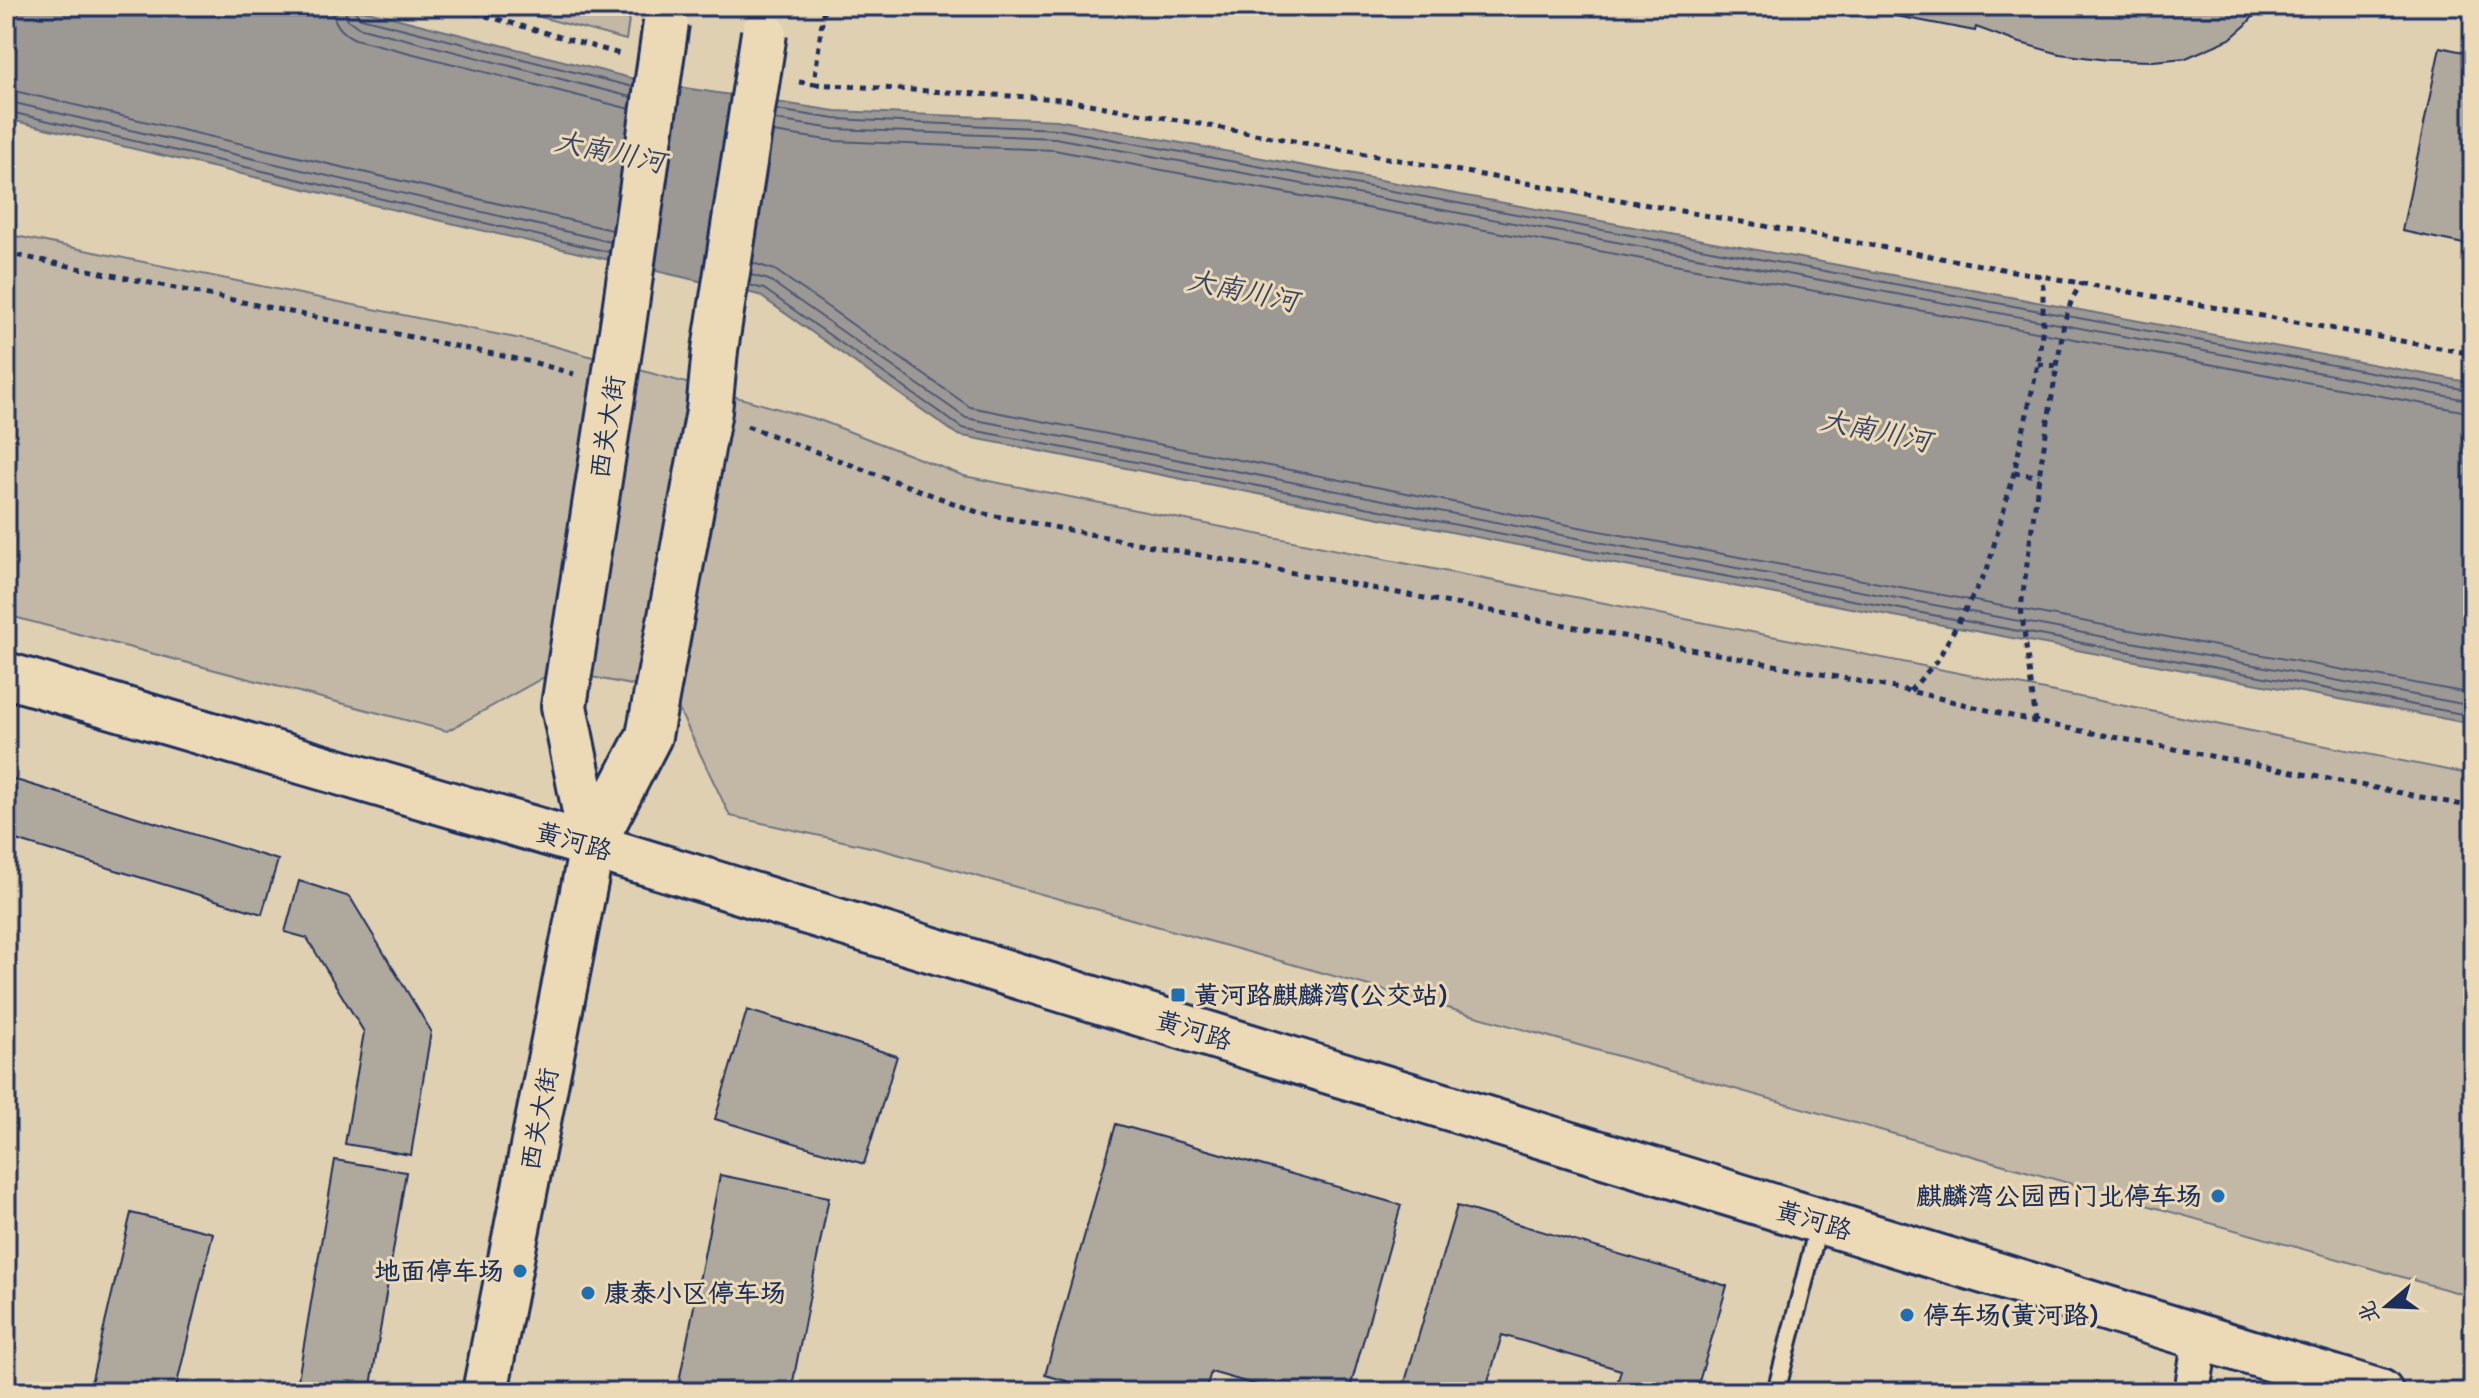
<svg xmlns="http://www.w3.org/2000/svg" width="2479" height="1398" viewBox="0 0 2479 1398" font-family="Mali,'LXGW WenKai TC',sans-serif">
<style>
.green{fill:#c2b8a5;stroke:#6e7482;stroke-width:2}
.water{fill:#9c9995;stroke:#686f7f;stroke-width:2}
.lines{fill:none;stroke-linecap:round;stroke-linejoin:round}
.shore{stroke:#4f5974;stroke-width:2}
.building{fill:#afa89d;stroke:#1b2f5e;stroke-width:2}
.service-casing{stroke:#1b2f5e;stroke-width:22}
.minor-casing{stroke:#1b2f5e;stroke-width:40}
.secondary-casing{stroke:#1b2f5e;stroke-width:50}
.primary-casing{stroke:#1b2f5e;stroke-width:50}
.path{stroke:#1b2f5e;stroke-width:5;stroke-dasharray:6 6;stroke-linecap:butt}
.service{stroke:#ecdab7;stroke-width:16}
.minor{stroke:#ecdab7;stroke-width:34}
.secondary{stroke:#ecdab7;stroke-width:44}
.primary{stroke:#ecdab7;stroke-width:44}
.secondary-bridge-casing{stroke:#1b2f5e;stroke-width:50;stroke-linecap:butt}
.secondary-bridge{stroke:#ecdab7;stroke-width:44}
.poi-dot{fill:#1f6fb2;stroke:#ecdab7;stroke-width:3}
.labels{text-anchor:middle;stroke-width:6;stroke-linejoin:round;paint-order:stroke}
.street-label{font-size:26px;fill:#1b2f5e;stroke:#ecdab7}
.poi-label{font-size:26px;font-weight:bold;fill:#1b2f5e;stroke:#ecdab7;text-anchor:start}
.water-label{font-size:28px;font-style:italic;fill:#354469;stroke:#ecdab7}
</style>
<rect width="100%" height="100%" fill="#dfd0b2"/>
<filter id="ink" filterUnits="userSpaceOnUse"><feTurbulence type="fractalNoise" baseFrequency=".0125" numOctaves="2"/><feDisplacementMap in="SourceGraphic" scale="16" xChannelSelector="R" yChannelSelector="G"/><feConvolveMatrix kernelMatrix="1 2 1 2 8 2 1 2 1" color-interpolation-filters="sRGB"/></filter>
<g filter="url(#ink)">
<!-- green -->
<path class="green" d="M499 6H631L626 40Z
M6 234 550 345 822 421 964 476 2473 775V1297L1117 915 879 849 730 816 671 693 557 670 447 731 6 615Z"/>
<!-- water -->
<path class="water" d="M6 6H348L646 82 835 111 1057 120 2473 383V724L1583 558 958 435 759 295 6 119Z"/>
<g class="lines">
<!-- shore -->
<path class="shore" d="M332 6C333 22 340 32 355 39L630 109
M344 6 347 19 358 27 631 97
M354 6 356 13 361 18 633 87
M6 89 612 230
M6 101 611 242
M776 110 835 119 1057 129 2473 391
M6 111 609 252
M775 120 834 129 1055 138 2473 401
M773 132 834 141 1054 150 2473 413
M753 263 775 270 970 407 1589 529 2473 694
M751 275 769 280 966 418 1587 540 2473 706
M749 285 764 289 962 428 1585 550 2473 716"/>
</g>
<!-- building -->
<path class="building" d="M1844 6H2262L2246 25 2230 39 2186 58 2153 61 2107 60 2060 54 2017 42 1976 27 1975 31Z
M2440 47 2473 54V246L2402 231Z
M6 777 278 860 262 914 6 837Z
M299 881 350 897 431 1031 411 1155 345 1144 364 1032 307 938 285 932Z
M747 1010 897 1056 864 1164 715 1119Z
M1116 1124 1401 1205 1349 1392H1281L1211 1372 1205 1392H1106L1045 1375Z
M335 1160 406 1172 370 1392H296Z
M720 1175 829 1197 791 1392H677Z
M1457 1206 1727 1286 1696 1392 1684 1389 1683 1392H1615L1621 1370 1502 1335 1485 1392H1402Z
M131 1213 213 1233 175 1392H89Z"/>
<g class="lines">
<!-- service casing -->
<g class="service-casing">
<path id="service" d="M1776 1392 1819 1223"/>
</g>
<!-- minor casing -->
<g class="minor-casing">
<path id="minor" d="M2192 1392 2201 1337"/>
</g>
<!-- secondary casing -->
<g class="secondary-casing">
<path id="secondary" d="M6 675 592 846 2380 1392
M592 846 564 706 623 325
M592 846 649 736 709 411 715 350"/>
</g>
<!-- primary casing -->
<g class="primary-casing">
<path id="primary" d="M485 1392 592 846"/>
</g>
<!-- path -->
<path class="path" d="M451 6 620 54
M799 82 814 84 824 6
M814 84 1061 99 2473 354
M6 253 532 362 574 374
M2038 364 2058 366
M747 426 980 513 1910 691 2036 722 2473 807
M2014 473 2039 476
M1910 691 1937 661 1987 570 2014 473 2038 364 2043 325V286L2039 275
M2036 722 2021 608 2039 476 2064 323 2072 299 2082 282"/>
<!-- service -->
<use href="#service" class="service"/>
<!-- minor -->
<use href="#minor" class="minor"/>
<!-- secondary -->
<use href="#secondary" class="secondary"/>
<!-- primary -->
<use href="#primary" class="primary"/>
<!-- secondary-bridge casing -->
<g class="secondary-bridge-casing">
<path id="secondary-bridge" d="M623 325 666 23
M715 350 764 33"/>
</g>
<!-- secondary-bridge -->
<use href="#secondary-bridge" class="secondary-bridge"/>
</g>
</g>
<!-- markers -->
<g class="poi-dot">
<rect x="1170" y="987" width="16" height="16" rx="4"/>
<circle cx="2218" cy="1196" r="8"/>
<circle cx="520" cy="1271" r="8"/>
<circle cx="588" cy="1293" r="8"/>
<circle cx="1907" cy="1315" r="8"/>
</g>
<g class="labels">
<!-- street labels -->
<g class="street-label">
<text transform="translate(607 427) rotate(-81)" y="9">西关大街</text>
<text transform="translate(574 841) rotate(16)" y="9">黄河路</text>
<text transform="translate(1194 1030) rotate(17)" y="9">黄河路</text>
<text transform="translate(539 1119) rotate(-79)" y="9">西关大街</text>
<text transform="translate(1814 1220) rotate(17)" y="9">黄河路</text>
</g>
<!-- poi labels -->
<g class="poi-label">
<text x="1194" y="1004">黄河路麒麟湾(公交站)</text>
<text x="2202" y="1205" text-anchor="end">麒麟湾公园西门北停车场</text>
<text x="504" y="1280" text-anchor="end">地面停车场</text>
<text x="604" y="1302">康泰小区停车场</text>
<text x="1923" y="1324">停车场(黄河路)</text>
</g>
<!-- water labels -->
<g class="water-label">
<text transform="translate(610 151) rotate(12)" y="10">大南川河</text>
<text transform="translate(1243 290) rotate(12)" y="10">大南川河</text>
<text transform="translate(1876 430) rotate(12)" y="10">大南川河</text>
</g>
</g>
<!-- margin -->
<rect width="2479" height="1398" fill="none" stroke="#ecdab7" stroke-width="32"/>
<rect x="16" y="16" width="2447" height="1366" fill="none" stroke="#1b2f5e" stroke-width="3" filter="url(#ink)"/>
<!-- north arrow -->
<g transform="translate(2387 1306) rotate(251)" stroke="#ecdab7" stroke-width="6" paint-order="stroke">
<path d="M0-6L14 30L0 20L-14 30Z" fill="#1b2f5e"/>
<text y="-12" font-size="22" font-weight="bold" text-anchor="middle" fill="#1b2f5e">北</text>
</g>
</svg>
